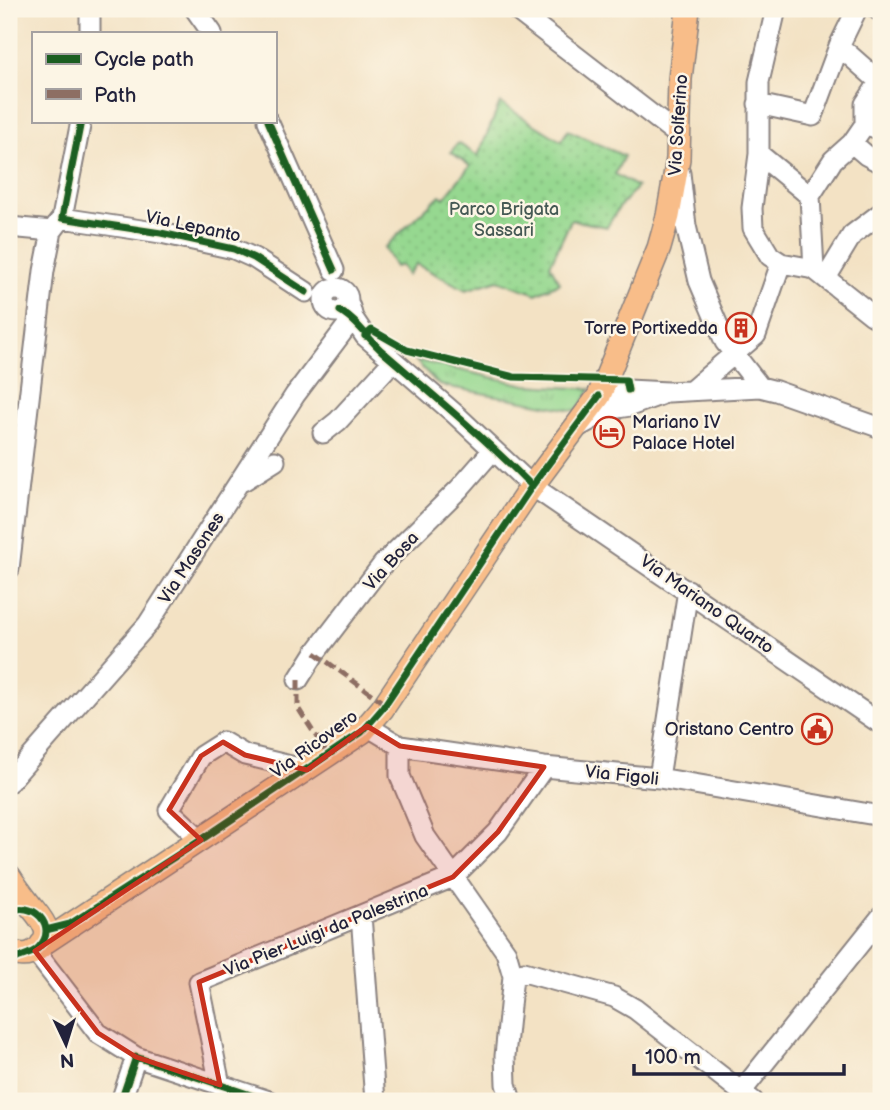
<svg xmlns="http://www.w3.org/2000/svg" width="890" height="1110" viewBox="0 0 890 1110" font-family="'Balsamiq Sans',sans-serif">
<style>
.grass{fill:url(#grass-tufts);stroke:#5c7d66;stroke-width:2}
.park{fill:url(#park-dots);stroke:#5c7d66;stroke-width:2}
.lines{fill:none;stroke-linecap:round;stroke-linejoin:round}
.minor-casing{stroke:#8a8280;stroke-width:23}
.major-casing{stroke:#8a8280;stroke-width:26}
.minor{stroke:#fff;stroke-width:19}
.major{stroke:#f8bd89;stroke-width:23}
.quiet{stroke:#8d6e63;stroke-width:5;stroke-dasharray:10 5;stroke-linecap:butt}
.cycleway-casing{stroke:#fcf5e5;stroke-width:11}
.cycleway{stroke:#1b5e20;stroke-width:7}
.marked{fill:#c8321e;fill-opacity:0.2;stroke:#c8321e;stroke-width:5;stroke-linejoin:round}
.labels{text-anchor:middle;stroke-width:5;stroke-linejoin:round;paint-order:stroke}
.street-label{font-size:18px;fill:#22223b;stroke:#fcf5e5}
.park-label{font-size:18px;fill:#455954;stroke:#fcf5e5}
.poi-label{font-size:18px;fill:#22223b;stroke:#fcf5e5;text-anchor:end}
</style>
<defs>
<pattern id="grass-tufts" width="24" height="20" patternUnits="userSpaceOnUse" patternTransform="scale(1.75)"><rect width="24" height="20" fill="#96d890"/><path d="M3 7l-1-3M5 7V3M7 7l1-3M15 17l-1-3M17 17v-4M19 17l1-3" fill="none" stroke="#81b97d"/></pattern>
<pattern id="park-dots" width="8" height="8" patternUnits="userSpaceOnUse" patternTransform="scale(1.75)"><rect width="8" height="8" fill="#96d890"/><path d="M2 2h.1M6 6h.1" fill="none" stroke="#81b97d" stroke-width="1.8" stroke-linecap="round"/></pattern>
</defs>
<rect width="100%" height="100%" fill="#fcf5e5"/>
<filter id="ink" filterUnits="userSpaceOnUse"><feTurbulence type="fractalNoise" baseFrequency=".0143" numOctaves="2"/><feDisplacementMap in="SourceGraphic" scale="14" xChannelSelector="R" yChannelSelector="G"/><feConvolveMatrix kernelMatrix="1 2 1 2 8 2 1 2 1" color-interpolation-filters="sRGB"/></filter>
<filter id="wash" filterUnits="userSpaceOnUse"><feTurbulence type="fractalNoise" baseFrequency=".00686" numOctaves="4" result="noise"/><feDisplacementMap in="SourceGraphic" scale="28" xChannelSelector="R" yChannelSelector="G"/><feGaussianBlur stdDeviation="1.57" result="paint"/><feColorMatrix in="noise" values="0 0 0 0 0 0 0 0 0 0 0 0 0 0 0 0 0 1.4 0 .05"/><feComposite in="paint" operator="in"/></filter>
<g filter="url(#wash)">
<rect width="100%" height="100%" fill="#f3e2c4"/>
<!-- grass -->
<path class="grass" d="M415 360 526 385 591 389 577 411 439 385Z"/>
<!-- park -->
<path class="park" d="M500 103 561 141 568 130 624 156 615 174 637 187 620 206 607 227 571 220 550 265 560 283 536 294 498 280 466 290 416 264 407 275 401 265 395 267 384 248 440 195 444 198 470 166 451 152 458 143 478 156Z"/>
</g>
<g filter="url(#ink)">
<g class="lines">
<!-- minor casing -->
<g class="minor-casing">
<path id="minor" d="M195 9 212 33
M515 9 678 135
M776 9 759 82V154L752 208 753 228 770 256 781 263
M877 9 881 12
M90 33V9
M839 46 881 83
M758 104 813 116 839 46 857 9
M268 121 334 270
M865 124V104L880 81
M852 143 866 155 881 163
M759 154 810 196
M680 173 686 226 699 281 725 342 760 387
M62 218 161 233 234 249 254 258 306 292
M9 227 52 231
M814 269 810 196 833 160 852 143 865 124 881 130
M826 278 852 235 881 213
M324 300a12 12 0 1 1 24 0a12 12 0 1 1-24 0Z
M340 311 353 318 365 336 455 414 532 486 881 724
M692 390 756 335 781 263 814 269 872 315 881 320
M599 396 628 390 668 392 760 387 776 391 881 428
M578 427 611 409 630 406 660 395
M323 433 338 421 393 361
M243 481 275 461
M9 569 44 271 52 231 62 218 81 121
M298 680 315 653 383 564 459 489 493 450
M367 726 400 746 544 767 659 778 881 816
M400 746V776L425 836 506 952 513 976 505 1056 506 1084 511 1101
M659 778 688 590
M9 782 148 624 295 395 353 318 350 307
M201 840 169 810 201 756 223 742 245 755 307 770
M361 915 375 1101
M35 951 98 1033 136 1057 269 1101
M513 976 524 972 614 997 635 1009 753 1101
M220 1085 199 982 453 877 498 832 544 767
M741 1092 881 917
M121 1101 136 1057"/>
</g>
<!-- major casing -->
<g class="major-casing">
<path id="major" d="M9 876C15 886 22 895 29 904 40 918 59 935 35 951 27 957 17 955 9 951
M42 944 362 732 382 709 532 486 599 396 659 248 668 216 678 159 680 79 688 9"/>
</g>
<!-- minor -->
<use href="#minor" class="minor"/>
<!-- major -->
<use href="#major" class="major"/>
<!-- quiet -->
<path class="quiet" d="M315 653 385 704
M298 680V708L328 755"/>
<!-- cycleway casing -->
<g class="cycleway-casing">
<path id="cycleway" d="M81 121 62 218 161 233 234 249 254 258 306 292
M268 121 334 270
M340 311C357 320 368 339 383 352 433 395 485 438 532 486
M365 336 372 330 407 350 514 377 626 380 628 390
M9 912C32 899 59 926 39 947 32 956 19 955 9 962
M46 930 70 924 201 840 362 732 382 709 532 486 599 396
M121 1101 136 1057 269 1101"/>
</g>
<!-- cycleway -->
<use href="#cycleway" class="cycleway"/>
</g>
</g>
<!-- marked area -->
<path class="marked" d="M367 726 400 746 544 767 498 832 453 877 199 982 220 1085 136 1057 98 1033 35 951 201 840 169 810 201 756 223 742 245 755 307 770Z"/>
<!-- icons -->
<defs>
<g id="building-ring" transform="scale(1.575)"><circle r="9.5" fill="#fcf5e5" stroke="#c8321e" stroke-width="1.5"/><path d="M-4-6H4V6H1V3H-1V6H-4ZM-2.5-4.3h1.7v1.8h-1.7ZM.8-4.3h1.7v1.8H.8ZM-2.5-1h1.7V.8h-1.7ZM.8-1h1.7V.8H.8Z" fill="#c8321e"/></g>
<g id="hotel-ring" transform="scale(1.575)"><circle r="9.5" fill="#fcf5e5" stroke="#c8321e" stroke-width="1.5"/><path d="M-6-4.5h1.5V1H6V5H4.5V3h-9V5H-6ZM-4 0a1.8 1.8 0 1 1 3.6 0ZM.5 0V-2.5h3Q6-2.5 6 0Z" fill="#c8321e"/></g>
<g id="civic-ring" transform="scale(1.575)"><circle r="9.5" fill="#fcf5e5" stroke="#c8321e" stroke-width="1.5"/><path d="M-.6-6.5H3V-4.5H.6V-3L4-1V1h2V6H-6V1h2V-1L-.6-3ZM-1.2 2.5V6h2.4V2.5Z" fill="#c8321e"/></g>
</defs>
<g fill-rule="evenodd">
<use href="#building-ring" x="741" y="328"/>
<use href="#hotel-ring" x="609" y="432"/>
<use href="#civic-ring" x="817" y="729"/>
</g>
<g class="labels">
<!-- street labels -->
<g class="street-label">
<text transform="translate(678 125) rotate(-86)" y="6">Via Solferino</text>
<text transform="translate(193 226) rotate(12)" y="6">Via Lepanto</text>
<text transform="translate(191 558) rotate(-57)" y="6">Via Masones</text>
<text transform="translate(391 561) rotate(-48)" y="6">Via Bosa</text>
<text transform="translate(707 604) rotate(35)" y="6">Via Mariano Quarto</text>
<text transform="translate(314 744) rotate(-36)" y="6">Via Ricovero</text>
<text transform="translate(622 775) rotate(6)" y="6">Via Figoli</text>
<text transform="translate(326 930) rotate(-22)" y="6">Via Pier Luigi da Palestrina</text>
</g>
<!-- park labels -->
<g class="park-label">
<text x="504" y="215">Parco Brigata<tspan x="504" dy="21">Sassari</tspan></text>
</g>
<!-- poi labels -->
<g class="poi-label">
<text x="718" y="334">Torre Portixedda</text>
<text x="632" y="428" text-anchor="start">Mariano IV<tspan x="632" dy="21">Palace Hotel</tspan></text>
<text x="794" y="735">Oristano Centro</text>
</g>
</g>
<!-- margin -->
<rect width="890" height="1110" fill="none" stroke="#fcf5e5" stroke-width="35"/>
<!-- legend -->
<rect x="32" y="32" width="245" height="91" fill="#fcf5e5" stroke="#a5a1a1" stroke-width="2"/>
<rect x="46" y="54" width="35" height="10" fill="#1b5e20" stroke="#a5a1a1" stroke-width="2"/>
<text x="94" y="66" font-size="21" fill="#22223b">Cycle path</text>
<rect x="46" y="89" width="35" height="10" fill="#8d6e63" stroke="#a5a1a1" stroke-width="2"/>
<text x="94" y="102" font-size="21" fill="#22223b">Path</text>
<!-- north arrow -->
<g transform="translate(66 1044) rotate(176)" stroke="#fcf5e5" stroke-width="5" paint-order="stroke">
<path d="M0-5L12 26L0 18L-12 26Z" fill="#22223b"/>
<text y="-10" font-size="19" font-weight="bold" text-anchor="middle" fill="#22223b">N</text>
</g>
<!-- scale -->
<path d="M634 1064v10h210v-10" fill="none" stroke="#22223b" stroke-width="3.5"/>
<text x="645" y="1064" font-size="21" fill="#22223b" stroke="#fcf5e5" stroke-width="5" paint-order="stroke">100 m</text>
</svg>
